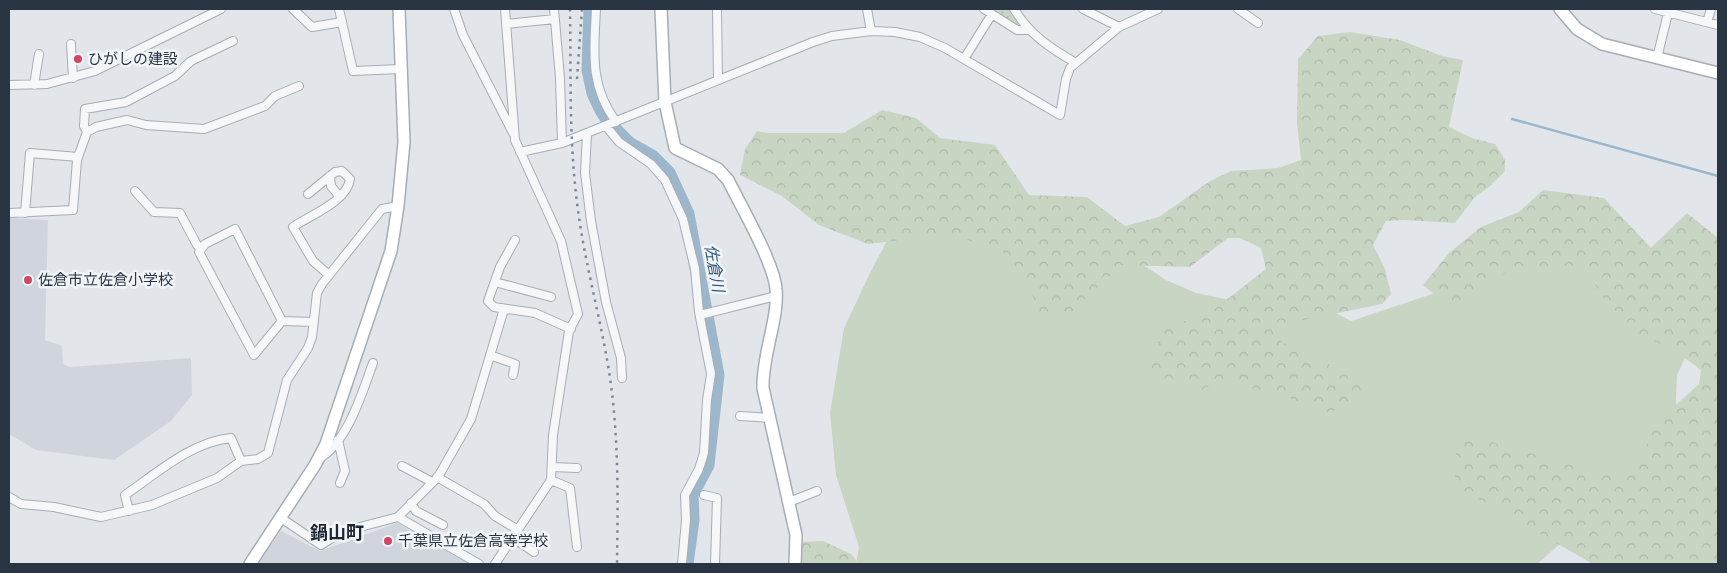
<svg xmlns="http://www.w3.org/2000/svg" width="1727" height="573" viewBox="0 0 1727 573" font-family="Montserrat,'Noto Sans JP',sans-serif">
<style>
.built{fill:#d0d5dd}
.green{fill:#c9d5c3}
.forest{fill:url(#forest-crowns)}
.park{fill:url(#park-dots)}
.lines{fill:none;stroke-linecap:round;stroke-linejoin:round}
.stream{stroke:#9cb7cb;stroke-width:2.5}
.river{stroke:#9cb7cb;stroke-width:15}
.street-casing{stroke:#a7adb5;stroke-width:10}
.secondary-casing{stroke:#a7adb5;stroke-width:14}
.street{stroke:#f5f7f9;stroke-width:8}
.secondary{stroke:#fff;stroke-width:11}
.rail{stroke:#7b8795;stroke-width:2.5;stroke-dasharray:2.5 5;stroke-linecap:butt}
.poi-dot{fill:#d24565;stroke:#f2f5f8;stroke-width:2}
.labels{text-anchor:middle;stroke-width:5;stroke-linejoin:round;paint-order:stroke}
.poi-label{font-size:15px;fill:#293543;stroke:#f2f5f8;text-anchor:start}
.water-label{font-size:16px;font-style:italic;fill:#325779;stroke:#f2f5f8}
.quarter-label{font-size:18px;font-weight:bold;fill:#1c2634;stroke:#f2f5f8}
</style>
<defs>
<pattern id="forest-crowns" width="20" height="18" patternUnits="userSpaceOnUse" patternTransform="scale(1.25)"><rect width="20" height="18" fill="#c9d5c3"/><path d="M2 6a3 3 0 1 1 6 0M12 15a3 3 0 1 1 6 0" fill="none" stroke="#adb7a9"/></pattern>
<pattern id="park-dots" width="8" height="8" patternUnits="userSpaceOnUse" patternTransform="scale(1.25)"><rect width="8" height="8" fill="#c9d5c3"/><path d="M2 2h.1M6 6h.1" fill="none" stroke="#adb7a9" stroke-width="1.8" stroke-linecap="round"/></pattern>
</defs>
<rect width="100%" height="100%" fill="#e2e6eb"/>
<!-- built -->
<path class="built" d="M9 218 48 220 45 340 62 346 63 364 70 367 191 358 192 395 171 421 114 460 36 450 9 434Z
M397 523 470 564H258L281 531 320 551Z"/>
<!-- green -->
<path class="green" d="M897 222 1121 250 1166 280 1196 293 1254 305 1319 304 1351 321 1429 295 1499 265 1565 249 1714 296 1677 375 1675 426 1611 500 1537 564H856L859 547 836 475 830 413 844 328 872 269Z"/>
<!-- forest -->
<path class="forest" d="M1350 32 1400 40 1442 56 1463 60 1449 127 1472 138 1495 144 1505 160V171L1490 186 1475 197 1455 223 1404 220 1386 221 1373 245 1385 269 1391 294 1382 304 1289 323 1282 342 1357 378 1362 392 1354 406 1322 413 1277 392 1215 383 1202 390 1151 376 1147 364 1165 327 1208 314 1266 269 1261 248 1240 238H1228L1190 267 1121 265 1066 317 1040 314 1026 279 1002 251 962 238 928 237 868 244 819 225 782 196 740 175 745 149 757 131 768 133H844L882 110 916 118 940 138 995 145 1029 195 1087 197 1125 226 1159 217 1210 181 1231 171 1278 168 1301 160 1297 123 1298 59 1318 36Z
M1543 190 1604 198 1651 248 1687 213 1718 238V564H1593L1456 486 1454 464 1458 443 1475 437 1595 472 1629 476 1660 419 1699 384 1701 370 1671 348 1638 335 1605 300 1584 268 1560 265 1506 273 1451 308 1423 285 1449 253 1481 227 1519 212Z
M823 541 851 554 859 564H791L795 542Z"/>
<!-- park -->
<path class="park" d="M988 9H1009L1019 25 1017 27Z"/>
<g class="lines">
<!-- stream -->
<path class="stream" d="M1512 119 1718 176"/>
<!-- river -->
<path class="river" d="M591 9 589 70 594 93 602 110 614 129 629 144 652 157 668 173 687 214 717 375 707 465 691 495 692 520 686 564"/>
<!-- street casing -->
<g class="street-casing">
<path id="street" d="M293 9 312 27 342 22
M339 9 353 71 401 69
M454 9 463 35 513 133
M554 9 560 78 562 143
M596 9C594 51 589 85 616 122
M717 9 718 80
M867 9 871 31
M984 9 1017 30H1028
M1014 9C1030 35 1050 48 1076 63
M1083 9 1119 27
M1238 9 1258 23
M1655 9 1718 25
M1707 22 1711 9
M506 24 555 19
M71 44 73 78
M1657 58 1669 9
M964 59 992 14
M9 85 47 84 95 71 221 9
M34 85 39 54
M606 126 619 142 651 164 665 180 683 219 695 269 699 312 711 374 707 400 704 453 699 469 685 495 686 520 682 564
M87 132 84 126 85 109 126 102 175 76 191 61 233 41
M587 133 585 173 591 221 606 302 621 358 622 378
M520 152 562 143 813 42 832 36 871 31 895 32 920 37 945 48 1060 115 1066 79 1070 68 1119 27 1158 9
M330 176 331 186 339 196
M135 191 154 212 180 213 197 245 201 249
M308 194 335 172 342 171 350 179C347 202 310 215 293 227L313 261 329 275
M9 213 73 210 77 160 87 132 96 127 127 120 146 125 204 129 265 106 275 96 299 86
M25 213 30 153 78 157
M515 240 500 267 488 301 494 307 535 313 571 329
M495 282 551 297
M700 315 776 296
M282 321 235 229 205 244 199 252 254 355 282 321 314 322
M490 355 515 364 513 375
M740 416 770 418
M338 440 345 471 340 483
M320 458C348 441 362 393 373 363
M402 466 432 482
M552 467 577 468
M437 477 484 504 495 516 518 530
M551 480 570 488 577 547
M704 495 717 498 715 564
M9 497 21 504 54 507 101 517 152 505 217 478 241 461
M789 502 817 491
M411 503 416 511 443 525
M129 511 125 495C157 473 191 442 231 438L241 461 258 459 268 453 287 380 308 348 312 337 317 293 322 284 382 209 398 206
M398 517 479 564
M281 518 321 545 341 532 398 517 438 477 471 419 504 309
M513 538 534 552
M495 564 551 480 553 435 569 331 578 314 561 241 515 140 505 9"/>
</g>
<!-- secondary casing -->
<g class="secondary-casing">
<path id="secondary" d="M661 9 665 102 675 148 718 169 728 180C741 206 774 263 776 289 779 318 762 355 763 388L796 535 795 564
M1560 9 1577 29 1602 44 1718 73
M250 564 315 465 326 444 391 251 398 206 404 142 399 9"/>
</g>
<!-- street -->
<use href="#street" class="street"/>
<!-- secondary -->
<use href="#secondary" class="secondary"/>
<!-- rail -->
<path class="rail" d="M570 9C571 70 569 132 576 194 582 252 598 307 608 365 619 431 618 497 617 564
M577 79 582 9"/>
</g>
<!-- markers -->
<g class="poi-dot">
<circle cx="78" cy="59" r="5"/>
<circle cx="28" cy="280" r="5"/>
<circle cx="388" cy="541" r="5"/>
</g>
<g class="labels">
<!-- poi labels -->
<g class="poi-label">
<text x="88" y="64">ひがしの建設</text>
<text x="38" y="285">佐倉市立佐倉小学校</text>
<text x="398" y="546">千葉県立佐倉高等学校</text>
</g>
<!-- water labels -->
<g class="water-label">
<text transform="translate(715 268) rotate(80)" y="6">佐倉川</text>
</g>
<!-- quarter labels -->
<g class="quarter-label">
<text x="337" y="539">鍋山町</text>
</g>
</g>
<!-- border -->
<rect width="1727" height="573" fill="none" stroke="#293543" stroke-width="20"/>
</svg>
